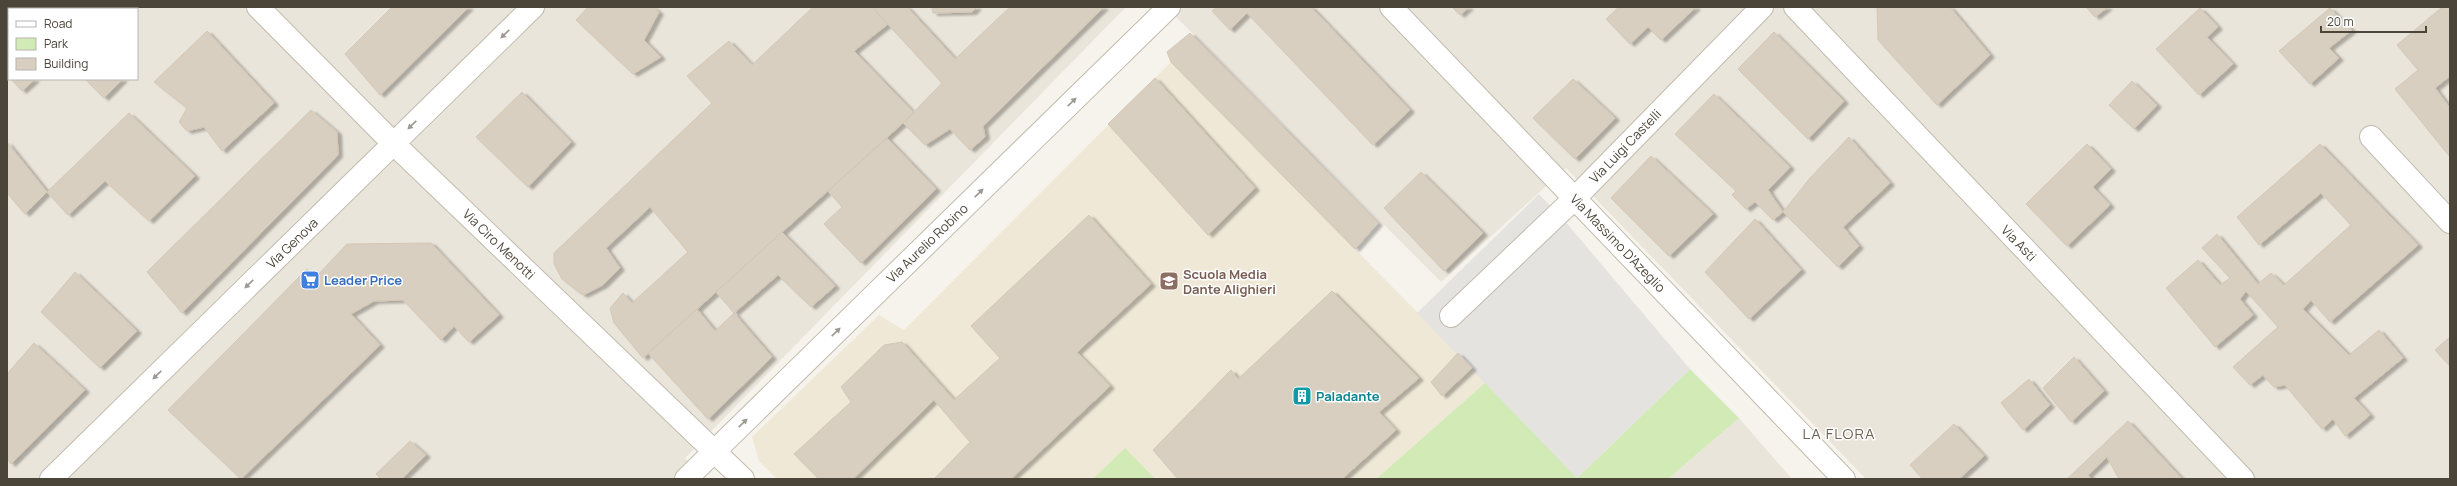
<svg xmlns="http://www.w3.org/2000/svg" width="2457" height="486" viewBox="0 0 2457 486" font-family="Manrope,sans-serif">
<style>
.residential{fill:#eae5da;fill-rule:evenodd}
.education{fill:#efe8d6}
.green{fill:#d2eab5}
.parking{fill:#e5e3e0}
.building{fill:#d8cfc1;stroke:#d3c7b4;filter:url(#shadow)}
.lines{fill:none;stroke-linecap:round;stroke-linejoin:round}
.street-casing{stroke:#c2bbae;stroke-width:24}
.street{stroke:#fff;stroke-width:22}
.oneway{fill:#9c9892}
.labels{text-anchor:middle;stroke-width:3;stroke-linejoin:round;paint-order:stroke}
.street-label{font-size:13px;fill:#4b4439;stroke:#fff}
.education-label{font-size:13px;font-weight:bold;fill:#785e54;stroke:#fff;text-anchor:start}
.shop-label{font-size:13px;font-weight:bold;fill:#366cbe;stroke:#fff;text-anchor:start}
.culture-label{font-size:13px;font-weight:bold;fill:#0d838f;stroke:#fff;text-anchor:start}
.quarter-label{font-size:15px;letter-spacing:1px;fill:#6e6250;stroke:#fff}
</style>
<defs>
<filter id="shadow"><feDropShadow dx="4.5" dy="2.5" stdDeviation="1" flood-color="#0004"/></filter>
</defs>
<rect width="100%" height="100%" fill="#f6f3ec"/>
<!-- residential -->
<path class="residential" d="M7 7H1126L685 458 705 479H7ZM9 9H137V79H9Z
M1166 7H2450V479H1866L1566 168 1441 282Z
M1739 418 1792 479H1668Z"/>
<!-- education -->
<path class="education" d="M1171 62 1486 382 1376 479H777L759 461 752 437 879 315 904 330Z"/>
<!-- green -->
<path class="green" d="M1690 369 1739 418 1668 479H1376L1486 382 1577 478Z
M1125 448 1155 479H1093Z"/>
<!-- parking -->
<path class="parking" d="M1539 194 1564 220 1690 369 1577 478 1417 313Z"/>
<!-- building -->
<path class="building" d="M23 7H107L105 9H21Z
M392 7H469L380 95 345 54Z
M588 7H653L659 12 644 40 661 57 633 74 576 20Z
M813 7H872L888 24 854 51 914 113 643 358 614 323 610 308 623 293 632 303 688 252 650 207 606 248 620 268 603 285 583 295 562 279 554 264V253L712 103 687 76 729 41 752 65Z
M872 7H907L955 59 1010 7H1104L983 126 985 137 970 150 950 129 925 145 903 123 942 83Z
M932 7H977L972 12 933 13Z
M1217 7H1311L1410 110 1373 145 1247 13 1230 30 1212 11Z
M1452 7H1469L1460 15Z
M1619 7H1696L1661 40 1648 27 1630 44 1606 19Z
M1877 7H1950L1990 55 1937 105 1878 40Z
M2086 7H2108L2095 17Z
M2450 7V76L2435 88 2450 108V157L2395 89 2418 70 2397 45 2441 8Z
M2200 8 2218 27 2207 37 2233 64 2199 95 2156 49Z
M2330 8 2352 30 2329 48 2339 58 2310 84 2279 51Z
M9 22V77L7 75V24Z
M207 31 274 103 222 151 204 127 187 131 179 122 187 108 154 82Z
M1774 32 1844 101 1808 139 1738 69Z
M1190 33 1378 223 1355 249 1171 62 1167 52Z
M1155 78 1255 188 1208 235 1108 124Z
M11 79H35L22 91Z
M85 79H123L104 98Z
M1573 79 1615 118 1575 159 1533 118Z
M2132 81 2157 105 2134 129 2109 105Z
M522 92 571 142 528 187 476 137Z
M1714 94 1790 167 1768 190 1783 212 1773 220 1755 202 1746 209 1732 195 1736 191 1675 134Z
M311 110 337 132 338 155 182 313 147 272Z
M129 113 195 176 149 221 105 181 68 215 47 192Z
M1849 137 1890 183 1843 227 1859 246 1838 267 1783 212 1810 178Z
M887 138 936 189 861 263 824 224 842 207 828 191Z
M7 142 47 192 25 214 7 193Z
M2087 144 2111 169 2093 187 2110 205 2067 246 2026 204Z
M2320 144 2418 245 2330 322 2311 300 2303 309 2349 355 2379 330 2403 358 2354 398 2370 415 2345 436 2333 419 2322 429 2285 385 2274 387 2263 375 2250 385 2233 367 2278 327 2246 291 2240 299 2253 315 2215 347 2166 288 2198 260 2220 285 2230 278 2202 248 2217 234 2258 284 2271 273 2284 285 2351 225 2321 193 2259 245 2237 217Z
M1651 156 1713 214 1669 256 1611 198Z
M1421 172 1483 233 1444 271 1384 208Z
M1089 215 1151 284 1077 352 1110 386 1013 477 1014 479H934L970 442 934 400 853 479H819L794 454 851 402 841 387 884 345 902 342 954 400 1000 358 971 326Z
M1755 219 1801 270 1749 319 1705 272Z
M782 232 835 286 811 307 778 275 734 313 716 292Z
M431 243 499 315 469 342 454 326 441 340 403 300 374 301 351 314 380 345 241 479 168 410 307 269 315 278 347 244Z
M75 272 137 331 100 368 41 312Z
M1332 291 1419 378 1379 412 1396 430 1342 479H1178L1153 450 1231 370 1238 379Z
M697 309 715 331 734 313 772 357 708 419 648 353Z
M2450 337V366L2435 350Z
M34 343 85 390 11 464 7 459V374Z
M1458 353 1472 368 1442 396 1431 382Z
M2074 357 2104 391 2071 422 2043 388Z
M2029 379 2050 405 2023 430 2001 403Z
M2128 421 2182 479H2119L2107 457 2088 475 2091 479H2067Z
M1954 424 1984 456 1959 479H1923L1910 465Z
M410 441 426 455 402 479H381L376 474Z"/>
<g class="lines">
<!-- street casing -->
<g class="street-casing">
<path id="street" d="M258 7 393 143 743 479
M1391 7 1844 479
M1795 7 2243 479
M2371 137 2450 222
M1451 316 1575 198 1762 7
M51 479 533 7
M686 479 1169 7"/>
</g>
<!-- street -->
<use href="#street" class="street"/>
</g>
<!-- one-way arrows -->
<defs><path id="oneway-solid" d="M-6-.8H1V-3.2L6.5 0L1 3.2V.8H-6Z"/></defs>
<g class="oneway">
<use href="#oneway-solid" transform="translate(505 34) rotate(136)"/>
<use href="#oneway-solid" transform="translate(1072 102) rotate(-44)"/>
<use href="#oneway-solid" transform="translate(412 125) rotate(136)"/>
<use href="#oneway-solid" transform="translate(979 193) rotate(-44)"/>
<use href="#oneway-solid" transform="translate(249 284) rotate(136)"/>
<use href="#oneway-solid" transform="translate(836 332) rotate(-44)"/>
<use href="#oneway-solid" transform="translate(157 375) rotate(136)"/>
<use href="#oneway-solid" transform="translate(743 423) rotate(-44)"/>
</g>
<!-- icons -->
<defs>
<g id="supermarket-square" transform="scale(1)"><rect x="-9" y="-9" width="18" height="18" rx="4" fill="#3f7fe0" stroke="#fff"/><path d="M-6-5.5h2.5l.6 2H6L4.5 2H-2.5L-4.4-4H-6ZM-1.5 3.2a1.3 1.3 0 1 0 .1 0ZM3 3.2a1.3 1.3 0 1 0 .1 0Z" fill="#fff"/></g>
<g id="school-square" transform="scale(1)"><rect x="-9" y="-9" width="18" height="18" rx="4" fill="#8d6e63" stroke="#fff"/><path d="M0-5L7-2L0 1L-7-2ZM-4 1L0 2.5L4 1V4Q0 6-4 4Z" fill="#fff"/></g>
<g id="building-square" transform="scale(1)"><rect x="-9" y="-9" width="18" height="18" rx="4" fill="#0f9aa8" stroke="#fff"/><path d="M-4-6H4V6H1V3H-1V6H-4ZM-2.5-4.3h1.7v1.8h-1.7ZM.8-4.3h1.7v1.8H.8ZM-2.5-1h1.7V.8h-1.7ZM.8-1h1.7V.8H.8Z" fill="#fff"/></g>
</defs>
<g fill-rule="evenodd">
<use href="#supermarket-square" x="310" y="280"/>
<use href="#school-square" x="1169" y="281"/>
<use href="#building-square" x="1302" y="396"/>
</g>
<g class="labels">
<!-- street labels -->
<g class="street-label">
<text transform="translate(1625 146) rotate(-46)" y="5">Via Luigi Castelli</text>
<text transform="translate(292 243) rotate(-44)" y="5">Via Genova</text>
<text transform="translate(927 243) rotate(-44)" y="5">Via Aurelio Robino</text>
<text transform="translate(1618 243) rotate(46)" y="5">Via Massimo D'Azeglio</text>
<text transform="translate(2019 243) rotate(46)" y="5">Via Asti</text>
<text transform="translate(499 244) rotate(44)" y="5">Via Ciro Menotti</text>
</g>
<!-- education labels -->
<g class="education-label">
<text x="1183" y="279">Scuola Media<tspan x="1183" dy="15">Dante Alighieri</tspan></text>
</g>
<!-- shop labels -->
<g class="shop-label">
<text x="324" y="285">Leader Price</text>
</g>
<!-- culture labels -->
<g class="culture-label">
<text x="1316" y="401">Paladante</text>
</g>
<!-- quarter labels -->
<g class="quarter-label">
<text x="1839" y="439">LA FLORA</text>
</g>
</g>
<!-- border -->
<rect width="2457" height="486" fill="none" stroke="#4b4439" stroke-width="16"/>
<!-- legend -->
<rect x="8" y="8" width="130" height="72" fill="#ffffff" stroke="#b7b4b0"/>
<rect x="16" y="21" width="20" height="6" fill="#ffffff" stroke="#b7b4b0"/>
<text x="44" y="28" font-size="12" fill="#4b4439">Road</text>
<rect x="16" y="38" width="20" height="12" fill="#d2eab5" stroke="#b7b4b0"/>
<text x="44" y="48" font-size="12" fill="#4b4439">Park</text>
<rect x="16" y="58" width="20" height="12" fill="#d8cfc1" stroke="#b7b4b0"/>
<text x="44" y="68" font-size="12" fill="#4b4439">Building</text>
<!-- scale -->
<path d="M2321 26v6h105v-6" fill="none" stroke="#4b4439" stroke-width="2"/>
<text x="2327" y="26" font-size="12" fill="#4b4439" stroke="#ffffff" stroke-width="3" paint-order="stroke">20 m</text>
</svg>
